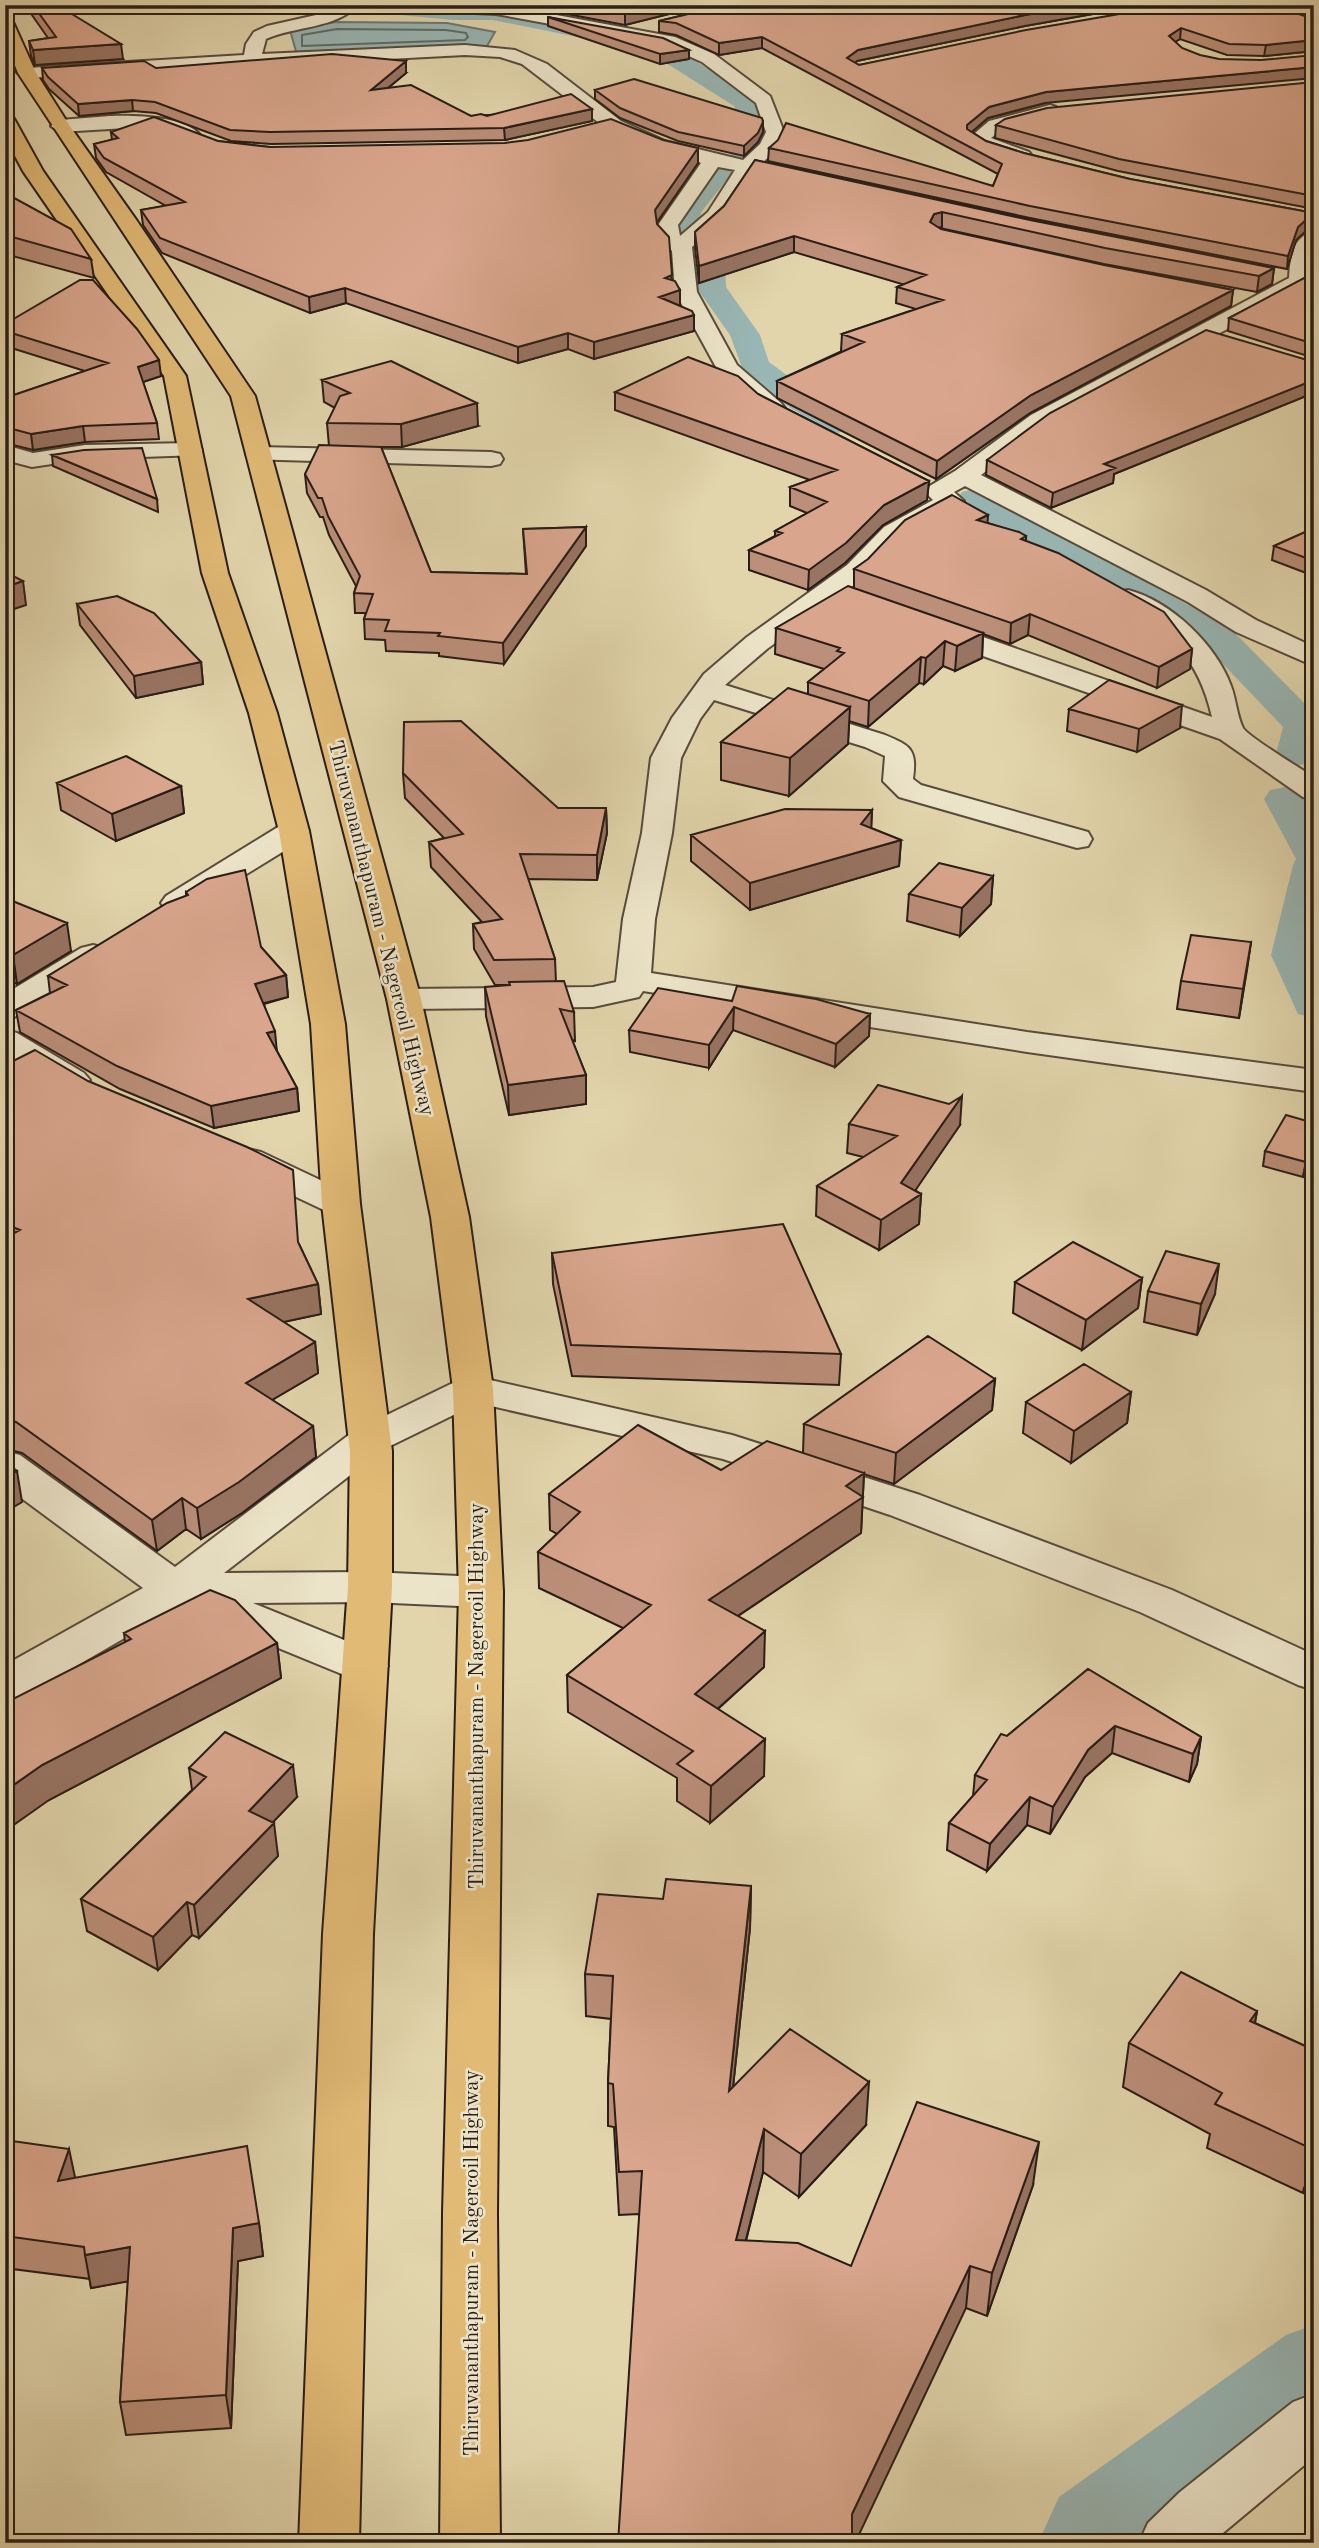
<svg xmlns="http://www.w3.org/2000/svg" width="1319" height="2548" viewBox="0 0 1319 2548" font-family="'Old Standard TT',serif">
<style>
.water{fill:#98b6b4;stroke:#6c7975;stroke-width:2}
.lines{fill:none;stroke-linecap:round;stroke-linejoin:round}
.shore{stroke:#606a66;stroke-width:2}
.canal{fill:#98b6b4;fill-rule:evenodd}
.minor-casing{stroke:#574b3c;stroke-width:4}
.major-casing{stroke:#291d17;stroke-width:4}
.minor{fill:#ece4c9;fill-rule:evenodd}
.major{fill:#e1ba76;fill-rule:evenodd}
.wall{fill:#bb8f79;stroke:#291d17;stroke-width:2}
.shaded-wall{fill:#987463;stroke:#291d17;stroke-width:2}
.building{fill:#d9a68d;stroke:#291d17;stroke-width:2}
.labels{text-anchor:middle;stroke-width:5;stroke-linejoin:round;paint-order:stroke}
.street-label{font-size:21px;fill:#291d17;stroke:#ece4c9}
</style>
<rect width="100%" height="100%" fill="#e2d5ac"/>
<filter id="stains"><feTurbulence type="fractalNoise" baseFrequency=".00286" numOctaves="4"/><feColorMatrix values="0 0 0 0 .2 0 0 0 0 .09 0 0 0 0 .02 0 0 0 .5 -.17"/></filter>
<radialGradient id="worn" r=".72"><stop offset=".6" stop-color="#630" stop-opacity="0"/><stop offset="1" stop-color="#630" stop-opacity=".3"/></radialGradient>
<!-- water -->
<path class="water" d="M336 22 447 23 495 32 487 46 297 55 290 30Z"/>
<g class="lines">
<!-- shore -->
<path class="shore" d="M337 29 446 30 466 33 468 37 465 40 302 46V35Z"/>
<!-- canal -->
<path class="canal" d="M358 5 493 6 662 40 753 97 756 102 768 123 764 148 751 163 742 165 733 163 729 157 738 146 742 123 734 106 647 51 493 20H453L369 12 361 10Z
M723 160 732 162 736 168 702 211 690 241 680 243 670 241 666 235 675 210 714 162Z
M703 243 713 245 725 264 726 287 760 335 769 362 811 393 849 416 854 423 849 430 838 433 827 430 789 407 744 373 730 335 696 287 697 264 689 251 693 245Z
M974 489 986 492 1231 629 1314 713V757L1310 763 1296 766 1282 763 1276 754 1283 727 1205 645 962 506 957 499 962 492Z
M1285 787 1300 790 1314 814V1018L1298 1014 1271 955 1293 865 1296 859 1264 799 1270 790Z
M1314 2325V2405L1129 2543H1038L1059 2497 1286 2335Z"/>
<!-- minor casing -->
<g class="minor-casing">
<path id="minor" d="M336 5H358C335 29 295 26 266 39L262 54 465 45 515 50 547 64 621 121 665 141 743 160 760 144 766 132 756 103 702 62 664 45 496 14 411 10 403 5H503L675 37 714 54 770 96 784 132 775 151 761 164 810 174 813 178 803 184 752 174 722 220 692 247 697 292 737 365 781 403 785 408 781 413H765L717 369 675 292 672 251 659 237 658 225 701 163 652 149 607 129 522 64 500 57 465 55 27 78 18 73 27 68 244 55 246 44 254 32 267 26 316 15ZM718 167 735 170 708 212 680 236 678 225Z
M1050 105 1056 107 1059 111 1056 115 1003 129 991 138 1029 152 1032 156 1029 160H1015L970 143 968 139 989 121Z
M110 116C133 115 185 116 200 135L191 141 143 127 60 132 51 126 60 120Z
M1314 231 1311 281 1308 286 1047 425 981 475 1206 590 1256 620 1314 647V666L1236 632 1188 602 965 486 954 492 964 501 960 506 902 537 865 577 767 649 725 685 885 735C911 746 917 749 913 779L921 785 1088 832 1092 839 1088 846 1077 848 899 797 883 781 885 756 865 747 714 700 700 719 681 758 672 833 655 919 651 973 1027 1032 1314 1070V1092L1027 1052 643 991 639 997 593 1007 404 1009 392 1006 387 999 392 992 404 989 593 987 616 982 623 919 642 833 651 758 672 718 704 674 747 637 847 565 884 527 933 500 925 492 928 487 955 471 1031 415 1289 278C1290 260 1292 236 1314 231Z
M190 443 199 445 202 450 199 455 85 459 32 467 5 460V445L33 453 85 445Z
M258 447 491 452 500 454 503 459 500 464 491 466 249 459 246 454 249 449Z
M1128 590C1171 601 1216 645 1231 686 1236 699 1237 716 1243 728 1249 737 1301 769 1314 777V800L1303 797 1220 739 923 635 919 629 923 623 933 621 943 623 1212 717C1198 656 1170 634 1119 604L1115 598 1119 592Z
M294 822 305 824 309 831 305 838 188 910 177 913 166 910 161 903 166 896 283 824Z
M93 945 105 948 109 955 105 962 17 1016 5 1019V994L81 948Z
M5 1030 17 1033 84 1073 90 1080 84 1087C56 1094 29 1069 5 1055Z
M248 1149 261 1152 354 1196 360 1204 354 1212 341 1215 328 1212 235 1168 230 1160 235 1152Z
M473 1376 732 1435 920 1495 1172 1590 1314 1655V1690L1298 1685 1140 1612 890 1515 723 1459 478 1403 384 1449 224 1573 370 1572 481 1577 497 1581 503 1592 497 1603 481 1607 370 1602 253 1603 381 1655 388 1666 381 1677 365 1682 349 1677 178 1607 21 1698 5 1702V1665L143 1588 5 1486V1451L20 1455 175 1567 354 1431 459 1380Z
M1314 2394V2457L1211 2543H1139L1148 2523 1180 2492 1293 2402Z"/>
</g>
<!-- major casing -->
<g class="major-casing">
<path id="major" d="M5 17 13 22 36 73 69 125 137 221 255 396 421 999 469 1217 493 1389 503 1592 497 2213 500 2543H440L443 2213 459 1592 453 1389 431 1217 387 999 231 396 18 73 5 42Z
M5 114 12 115 43 171 186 376 228 573 277 713 309 831 345 1024 360 1204 392 1451V1587L373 1934 359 2543H299L323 1934 348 1587 350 1451 322 1204 311 1024 279 831 249 713 202 573 164 376 23 171 5 137Z"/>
</g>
<!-- minor -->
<use href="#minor" class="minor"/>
<!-- major -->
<use href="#major" class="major"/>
</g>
<!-- wall -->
<path class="wall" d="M25 5H57L123 59 35 65 31 56 29 41 48 38Z
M519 5H705L625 25Z
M726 5H1144L1025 26 857 61 855 63 859 65 1172 5 1314 51 1264 56 1227 55 1180 39 1045 103 988 118 972 132 986 141 1024 153 1130 179 1314 213V229L1306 231 1296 240 1287 269 1030 218 768 161 769 148 993 186 998 174 762 48 719 55 676 35 659 32V21Z
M1286 5H1314V14Z
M548 17 689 50V59L660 64 548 26Z
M42 68H156L406 73 388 88 471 116 592 109V121L505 140 271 144 231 141 156 113 133 111 79 116 49 89 43 80Z
M1314 82V209L1118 171 995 138 996 125Z
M595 90 763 122V132L758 142 744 156 678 141 620 118 595 99Z
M111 132 218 141 270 147 698 163 657 223 672 280 680 290V306L694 331 594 359 568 349 518 363 346 303 310 313 162 253 143 225 141 210 166 206 106 172 96 158 94 144 112 140Z
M755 160 1030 220 1274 268 1272 284 1257 292 1104 264 940 228 1104 265 1233 290 1231 306 1030 413 936 479 777 398V381L842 351H841L842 334 916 309 896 303 897 287 902 284 794 252 699 283 695 248V232L724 206Z
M5 193 91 259 94 278 5 254Z
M1314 276V358L1228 331 1229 318Z
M5 324 161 376 143 382 157 423 159 439 85 442 33 450 5 443V398L85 371 5 346Z
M1314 362V395L1311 394 1114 474 1113 483 1051 508 986 475 987 460Z
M322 380 478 426 402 447H381L431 572 526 574 523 529 586 527V546L504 664 439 656V653L386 651 385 640 365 639 364 619 366 613H355L354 593 356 586 329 535 323 517H320L307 493 305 474 329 446 327 423 335 408 324 402Z
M615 392 758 394 929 481 927 500 883 525 845 563 808 590 749 570V550L775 536V531L807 513 790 506V487L810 480 615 410Z
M52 455 157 499 158 512 53 466Z
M988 523 1026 536V541L1192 649 1190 669 1157 688 1028 635 1010 644 983 634 982 658 955 671 943 666 924 684 919 683 868 727 849 721 848 744 789 796 721 780V742L808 694V682L824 669 775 654 776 628 854 588V569Z
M1314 528V576L1272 560 1274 546Z
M77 604 201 662 203 684 136 698 80 625Z
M1069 709 1180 728 1137 752 1067 731Z
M403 773 558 808H606L607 833 597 880 528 879 555 959 556 982 574 1012 575 1041 572 1040 586 1075V1104L509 1115 486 1016 485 987 508 985H495L474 949 473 924 482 922 431 867 429 842 444 838 405 798Z
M57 783 181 786 184 813 116 841 61 810Z
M872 810 871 828 901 840 899 866 750 910 691 861V835Z
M993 876 991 904 960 936 907 921 909 894Z
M186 892 261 947 286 975 288 997 264 1004 277 1051 297 1088 299 1111 214 1128 120 1089 20 1032 16 1010 50 993 48 976 186 896Z
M5 898 71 951 17 984 5 978Z
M1251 942 1239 1018 1177 1009 1181 981Z
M732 1001 870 1014 869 1036 835 1067 733 1030 709 1068 630 1052 629 1030Z
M5 1065 299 1244 318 1284 321 1314 283 1322 315 1342 318 1373 272 1400 313 1426 316 1457 242 1513 201 1539 186 1529 157 1551 22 1453 5 1449Z
M1314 1123 1303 1177 1263 1166 1265 1151Z
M849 1124 960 1125 915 1190 921 1194 919 1224 879 1250 816 1216 817 1186 863 1157 847 1153Z
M552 1253 841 1354 839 1385 572 1376 553 1284Z
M1142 1278 1138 1308 1082 1350 1013 1313 1015 1282Z
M1148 1291 1215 1294 1197 1335 1144 1322Z
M995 1379 992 1410 894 1484 864 1474 861 1533 738 1616 764 1667 718 1709 764 1776 710 1823 677 1801V1778L568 1712 567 1675 623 1628 539 1588 538 1552 557 1534 550 1530 549 1494 721 1470 803 1453 804 1424Z
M1131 1392 1127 1423 1071 1463 1023 1433 1026 1402Z
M124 1633 277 1643 281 1678 49 1800 125 1642Z
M1088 1669 1201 1737 1197 1764 1189 1782 1112 1753 1085 1777 1050 1834 1027 1825 987 1871 947 1850 949 1823 973 1796 975 1775 1007 1736Z
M189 1768 297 1797 272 1823 278 1856 199 1938 192 1935 158 1970 87 1931 81 1899 192 1790Z
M751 1886 750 1928 733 2087 866 2125 799 2197 763 2172 746 2241 851 2266 1033 2185 987 2316 966 2308 639 2214 619 2215 614 2127 608 2126V2083L611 2019 586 2016 585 1974 663 1899Z
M1257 2011 1255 2023 1314 2050V2193L1304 2188 1303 2193 1207 2148 1210 2134 1123 2087 1129 2043Z
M5 2140 75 2178 259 2223 263 2256 238 2261 231 2428 126 2435 120 2402 128 2281 91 2288 90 2279 5 2268Z"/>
<!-- shaded-wall -->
<path class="shaded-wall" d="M661 5H705L625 25V14Z
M1083 5H1144L1025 26 857 61 847 70V58L858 50 1025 15Z
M1181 28 1180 39 1167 47 1169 36Z
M762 37V48L719 55V43Z
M1314 40V51L1264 56 1266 45Z
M121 44 123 59 35 65 33 50Z
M689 50V59L660 64V54Z
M12 53 15 72 5 96V72Z
M406 61V73L371 102V90Z
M1314 67V78L1045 103 988 118 966 137 967 125 989 107 1046 92Z
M132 100 133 111 79 116 78 104Z
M592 109V121L505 140 504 128Z
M763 122V132L758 142 744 156V146Z
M698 148V163L655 225V210Z
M942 212V227L933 229 930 222 934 214Z
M1314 217V229L1306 231 1296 240 1287 269 1288 256 1298 227 1308 218Z
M794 236V252L699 283V266Z
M1274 268 1272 284 1257 292 1259 276Z
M345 288 346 303 310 313 309 297Z
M680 290V306L659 297Z
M1233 290 1231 306 1030 413 936 479 937 461 1031 395Z
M694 315V331L594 359V342Z
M568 333V349L518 363V347Z
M159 360 161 376 140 383 138 367Z
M1313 380 1311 394 1114 474 1113 483 1051 508 1053 493 1104 464Z
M477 403 478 426 402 447 401 424Z
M83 426 85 442 33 450 31 434Z
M929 481 927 500 883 525 845 563 808 590 809 570 884 505Z
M988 515 987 534 977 520Z
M586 527V546L504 664 503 643Z
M23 581 26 605 5 612V587Z
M1030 614 1028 635 1010 644 1011 623Z
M983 633 982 658 955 671 957 646Z
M945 641 943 666 924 684 926 658Z
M1192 649 1190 669 1157 688 1159 667Z
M921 657 919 683 868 727 869 701Z
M201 662 203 684 136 698 134 676Z
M1182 705 1180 728 1137 752 1139 729Z
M850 707 848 744 789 796 790 758Z
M181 786 184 813 116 841 112 814Z
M606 808 607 833 597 880V855Z
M872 810 871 836 861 824Z
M901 840 899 866 750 910V883Z
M993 876 991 904 960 936 962 908Z
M67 923 71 951 17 984 13 955Z
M1251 942 1247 970 1239 1018 1243 989Z
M286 975 288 997 257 1005 255 984Z
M734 1007 733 1030 709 1068V1045Z
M870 1014 869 1036 835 1067 836 1044Z
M275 1031 277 1053 267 1033Z
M586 1075V1104L509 1115 508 1085Z
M297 1088 299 1111 214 1128 211 1106Z
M962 1096 960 1125 906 1204 921 1194 919 1224 879 1250 881 1220 901 1183Z
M1314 1148V1159L1303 1177 1306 1162Z
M1219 1264 1215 1294 1197 1335 1201 1304Z
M1142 1278 1138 1308 1082 1350 1086 1320Z
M318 1284 321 1314 251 1329 248 1299Z
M315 1342 318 1373 250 1413 246 1383Z
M995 1379 992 1410 894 1484 896 1453Z
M1131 1392 1127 1423 1071 1463 1074 1431Z
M313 1426 316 1457 242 1513 201 1539 197 1508Z
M17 1471 22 1502 5 1512V1478Z
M864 1473 861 1533 708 1636 709 1600 846 1486Z
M182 1498 186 1529 157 1551 152 1520Z
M765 1631 764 1667 694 1730 695 1694Z
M277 1643 281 1678 49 1800 5 1831V1791L42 1765Z
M1115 1726 1112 1753 1085 1777 1050 1834 1053 1807 1088 1750Z
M1201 1737 1197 1764 1189 1782 1193 1754Z
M765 1739 764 1776 710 1823 711 1786Z
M293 1765 297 1797 253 1843 249 1811Z
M1030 1797 1027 1825 987 1871 990 1844Z
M274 1823 278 1856 199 1938 194 1905Z
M751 1886 750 1928 728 2134 729 2091Z
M187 1902 192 1935 158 1970 153 1937Z
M1257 2011 1249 2054 1250 2021Z
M869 2082 866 2125 799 2197 801 2154Z
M764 2129 763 2172 735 2283 736 2240Z
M1039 2142 1033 2185 987 2316 992 2273Z
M69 2149 76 2182 58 2181Z
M259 2223 263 2256 238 2261 231 2428 226 2395 233 2228Z
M130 2247 136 2280 91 2288 85 2255Z
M970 2266 966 2308 855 2543H850L852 2514Z"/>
<!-- building -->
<path class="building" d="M33 5H57L121 44 33 50 29 41 56 37Z
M576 5H661L625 14Z
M726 5H1083L1025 15 858 50 847 58 859 65 1026 30 1172 5H1271L1314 19V40L1266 45 1229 44 1181 28 1169 36 1182 48 1200 55 1219 59 1261 60 1314 55V67L1046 92 989 107 967 125V129L986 141 1024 153 1130 179 1314 213V217L1308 218 1298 227 1288 256 1030 206 769 148 778 140 786 123 993 186 1002 164 762 37 719 43 676 23 659 21Z
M548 17 663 38 689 50 660 54Z
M5 41H7L12 53 5 72Z
M332 54 406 61 371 90 411 85 471 116 481 114 487 116 571 94 592 109 504 128 270 132 230 130 155 102 132 100 78 104 48 77 42 68 144 61 156 68Z
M634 79 762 118 763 122 758 133 744 146 678 132 620 108 595 90Z
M1314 82V196L1119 159 996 125 1005 119 1047 108Z
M154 117 218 141 270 147 505 143 528 140 611 119 663 140 698 148 655 210 657 224 669 237 672 275 665 278 675 281 680 290 659 297 692 311 694 315 594 342 568 333 518 347 345 288 309 297 160 238 141 210 185 202 104 158 94 144 118 138 111 132Z
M755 160 1030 220 1274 268 1259 276 1105 248 942 212 934 214 930 222 941 229 1104 265 1233 290 1031 395 937 461 777 381 864 342 842 334 943 300 897 287 926 275 794 236 699 266 695 232 724 206Z
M5 193 71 229 91 259 5 235Z
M1314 276V344L1229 318 1306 277Z
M80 280H93L137 329 159 360 138 367 157 423 83 426 31 434 5 427V398L108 363 5 331V324Z
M1206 330 1314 362V380L1104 464 1115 468 1053 493 987 460 1050 413Z
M688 357 738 376 758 394 929 481 884 505 846 543 809 570 749 550 782 533 775 531 827 502 790 487 837 470 615 392Z
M391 361 477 403 401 424 327 423 340 396 350 393 322 380Z
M319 445 381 447 431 572 527 574 523 529 586 527 503 643 438 636 440 633 385 631 389 620 364 619 373 594 354 593 360 576 328 516 322 498H318L305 474Z
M142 448 157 499 52 455 84 450Z
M952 495 988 515 977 520 1019 532 1026 536 1021 539 1058 553 1164 612 1192 649 1159 667 1030 614 1011 623 854 569 868 559 905 520Z
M1314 528V561L1274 546Z
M5 572 23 581 5 587Z
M848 586 983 633 957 646 945 641 926 658 921 657 869 701 808 682 844 653 837 651 840 648 776 628Z
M117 596 154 613 201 662 134 676 77 604Z
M1109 680 1182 705 1139 729 1069 709Z
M788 688 850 707 790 758 721 742Z
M461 721 558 808H606L597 855 520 854 555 959 494 960 473 924 502 919 429 842 463 834 403 773 404 722Z
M126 756 181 786 112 814 57 783Z
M785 809 872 810 861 824 901 840 750 883 691 835Z
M939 863 993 876 962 908 909 894Z
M245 870 261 947 286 975 255 984 275 1031 267 1033 297 1088 211 1106 117 1066 16 1010 67 985 48 976 167 903 188 895 186 892 207 879Z
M5 898 67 923 13 955 5 952Z
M1191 935 1251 942 1243 989 1181 981Z
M564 981 574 1012 560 1009 586 1075 508 1085 485 987 510 985 509 982Z
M737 986 816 999 870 1014 836 1044 734 1007 709 1045 629 1030 658 988 732 1001Z
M35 1050 88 1081 247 1147 293 1170 298 1242 318 1284 248 1299 315 1342 246 1383 313 1426 239 1482 197 1508 182 1498 152 1520 16 1422 5 1419V1238L20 1230 5 1224V1065Z
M878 1085 949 1104 962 1096 901 1183 921 1194 881 1220 817 1186 897 1136 849 1124Z
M1286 1115 1314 1123V1148L1306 1162 1265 1151Z
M783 1224 841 1354 571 1345 552 1253Z
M1073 1242 1142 1278 1086 1320 1015 1282Z
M1166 1251 1219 1264 1201 1304 1148 1291Z
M928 1336 995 1379 896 1453 804 1424Z
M1084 1364 1131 1392 1074 1431 1026 1402Z
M638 1425 721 1470 767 1441 864 1473 846 1486 863 1497 709 1600 765 1631 695 1694 765 1739 711 1786 677 1764 693 1751 567 1675 651 1605 538 1552 580 1512 549 1494Z
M5 1462 17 1471 5 1478Z
M210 1590 235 1600 277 1643 42 1765 5 1791V1703L131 1639 124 1633Z
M1088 1669 1201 1737 1193 1754 1115 1726 1088 1750 1053 1807 1030 1797 990 1844 949 1823 987 1780 975 1775 1001 1734 1007 1736Z
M225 1732 293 1765 249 1811 274 1823 194 1905 187 1902 153 1937 81 1899 206 1777 189 1768Z
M666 1879 751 1886 729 2091 790 2029 869 2082 801 2154 764 2129 736 2240 798 2243 851 2266 917 2102 1039 2142 992 2273 970 2266 852 2514V2543H618L642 2171 619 2172 613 2084 608 2083 613 1976 585 1974 598 1894 663 1899Z
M1181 1972 1257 2011 1250 2021 1314 2050V2145L1312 2149 1215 2104 1222 2093 1129 2043Z
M5 2140 69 2149 58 2181 247 2146 259 2223 233 2228 226 2395 120 2402 130 2247 85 2255 84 2247 5 2236Z"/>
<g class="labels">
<!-- street labels -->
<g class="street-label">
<text transform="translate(382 928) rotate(76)" y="7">Thiruvananthapuram - Nagercoil Highway</text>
<text transform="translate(476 1696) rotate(-90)" y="7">Thiruvananthapuram - Nagercoil Highway</text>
<text transform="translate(471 2263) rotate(-90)" y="7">Thiruvananthapuram - Nagercoil Highway</text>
</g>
</g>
<!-- margin -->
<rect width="1319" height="2548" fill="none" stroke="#e2d5ac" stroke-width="28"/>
<rect x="7" y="7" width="1305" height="2534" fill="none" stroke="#291d17" stroke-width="3.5"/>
<rect x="14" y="14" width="1291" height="2520" fill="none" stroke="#291d17" stroke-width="2"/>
<rect width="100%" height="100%" filter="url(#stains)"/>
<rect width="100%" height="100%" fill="url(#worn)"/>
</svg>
